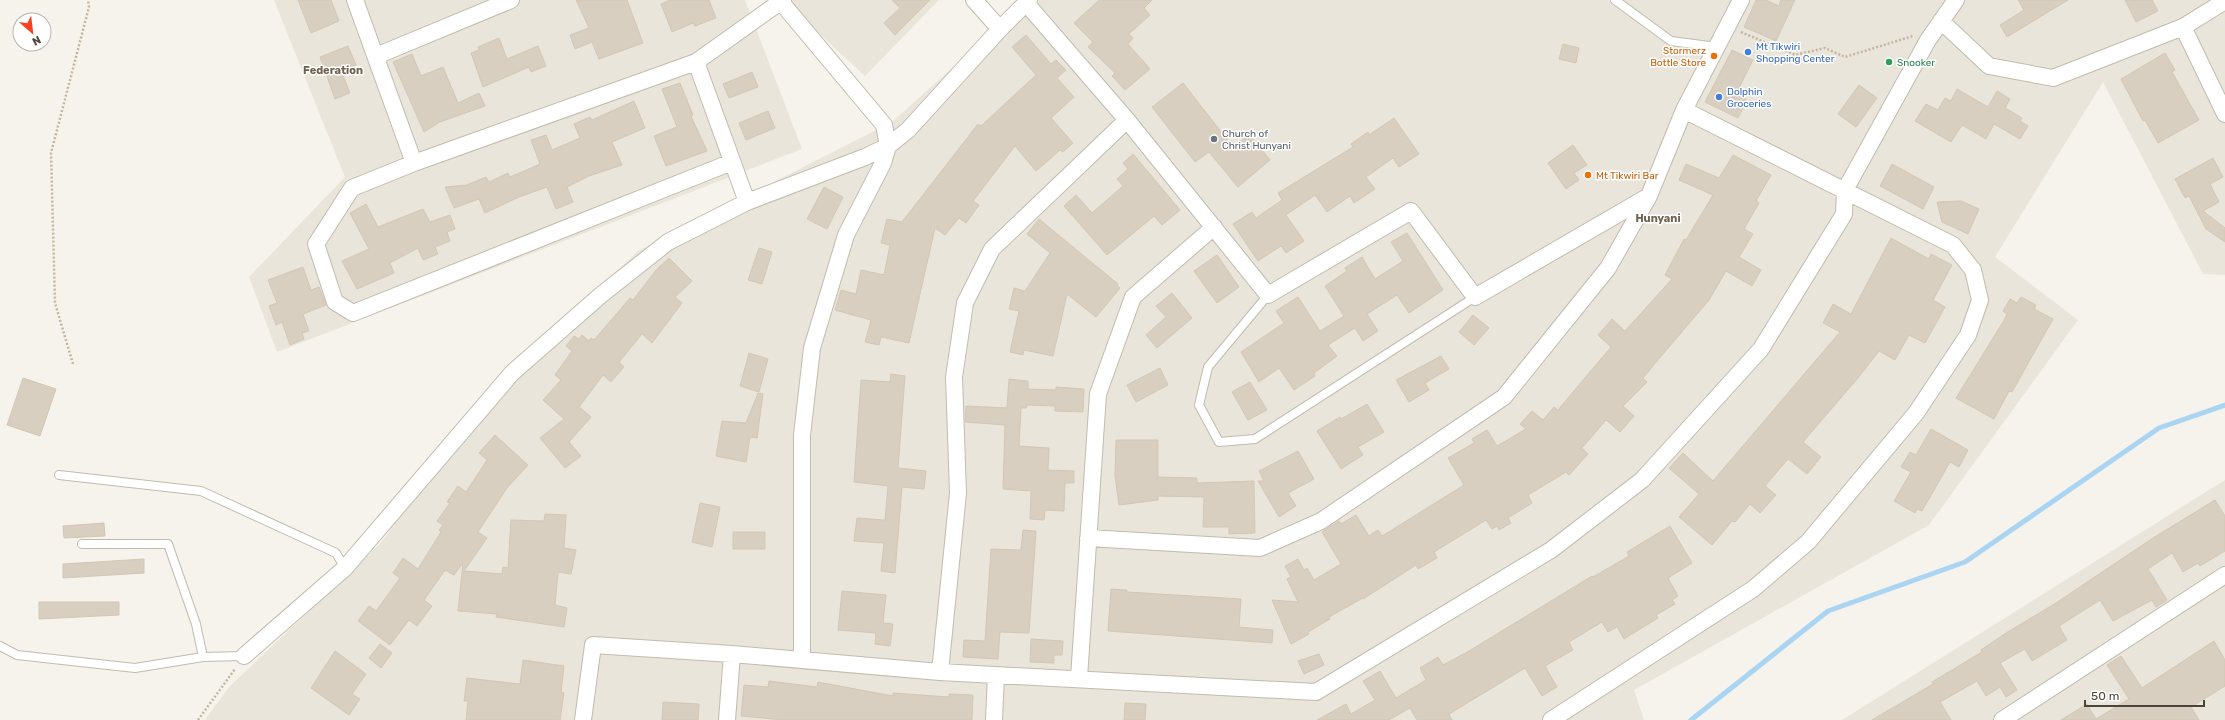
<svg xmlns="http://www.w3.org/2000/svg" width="2225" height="720" viewBox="0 0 2225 720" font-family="Rubik,sans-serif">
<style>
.residential{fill:#eae5da}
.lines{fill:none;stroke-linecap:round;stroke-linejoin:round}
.stream{stroke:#a9d4f2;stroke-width:5}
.building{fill:#d8cfc1;stroke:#d3c7b4}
.service-casing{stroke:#c2bbae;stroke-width:10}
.minor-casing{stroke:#c2bbae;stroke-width:18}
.path{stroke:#c4b79f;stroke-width:2.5;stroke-dasharray:2 2;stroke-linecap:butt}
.service{stroke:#fff;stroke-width:8}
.minor{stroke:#fff;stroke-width:16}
.shop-dot{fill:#3f7fe0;stroke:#fff;stroke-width:1.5}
.food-dot{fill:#e8710a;stroke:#fff;stroke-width:1.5}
.leisure-dot{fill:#2e9e5b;stroke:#fff;stroke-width:1.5}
.worship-dot{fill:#6b7280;stroke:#fff;stroke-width:1.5}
.labels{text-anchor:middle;stroke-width:3;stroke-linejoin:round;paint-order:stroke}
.shop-label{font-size:10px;fill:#366cbe;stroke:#fff;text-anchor:start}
.food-label{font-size:10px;fill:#c56008;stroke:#fff;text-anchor:end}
.leisure-label{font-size:10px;fill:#27864d;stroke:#fff;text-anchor:start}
.worship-label{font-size:10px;fill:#5b616d;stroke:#fff;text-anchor:start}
.neighbourhood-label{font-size:11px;font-weight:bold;fill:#6e6250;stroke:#fff}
</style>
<rect width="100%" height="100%" fill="#f6f3ec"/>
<!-- residential -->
<path class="residential" d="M274 0H745L802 149 277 352 249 277 345 177Z
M791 0H939L865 76 787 4Z
M1028 0H2225V275L2203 274 2103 82 1995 257 2078 320 1929 525 1634 690 1644 720H205L229 687 381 543 506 370 541 343 638 251 892 122Z
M2225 480V720H1842Z"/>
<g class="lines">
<!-- stream -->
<path class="stream" d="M1691 720 1828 611 1965 562 2159 428 2225 405"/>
</g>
<!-- building -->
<path class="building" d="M298 0H331L339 21 311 33Z
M576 0H627L643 43 599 59 592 42 575 49 570 35 589 28Z
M670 0H709L716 18 695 26 693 23 672 32 661 4Z
M892 0H930L895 35 884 23 900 8Z
M1099 0H1152L1144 8 1150 15 1129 34 1133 38 1128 44 1150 69 1125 90 1112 76 1115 73 1088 47 1093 42 1074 23Z
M1756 0H1766L1779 6 1781 0H1795L1776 41 1744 27Z
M2018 0H2068L2007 37 2000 25 2024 10Z
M2125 0H2152L2158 11 2136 22Z
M1026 35 1051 64 1056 60 1066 70 1057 78 1074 97 1051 118 1073 143 1063 152 1060 150 1036 171 1015 146 973 201 979 205 966 223 959 218 945 235 935 228 909 343 881 337 879 345 865 342 871 320 835 310 841 290 856 294 861 270 884 275 890 245 881 243 887 219 902 222 978 124 981 126 1036 75 1012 47Z
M499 38 507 59 538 46 546 66 531 72 529 67 483 87 471 53 479 50 478 47Z
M1563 44 1579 48 1576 63 1559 59Z
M348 46 356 65 341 71 350 93 335 99 320 57Z
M1732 50 1753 60 1736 94 1747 100 1738 118 1705 102Z
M2165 53 2175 70 2172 72 2199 120 2158 143 2145 120 2143 121 2121 79Z
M412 54 421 76 443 67 458 103 479 93 485 106 440 122 424 132 393 62Z
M752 72 758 87 729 98 723 84Z
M680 83 693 115 691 116 707 151 666 166 654 136 677 127 662 89Z
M1183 83 1233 147 1249 134 1270 160 1238 187 1209 152 1195 162 1152 107Z
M1859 85 1877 98 1856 127 1838 114Z
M1957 89 1988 107 1997 91 2010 99 2005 108 2022 118 2020 121 2028 126 2020 139 1994 124 1986 139 1962 125 1951 142 1915 121 1926 104 1938 110 1945 98 1951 101Z
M634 101 645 128 612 142 622 165 589 176 567 187 573 202 556 209 547 187 519 197 485 213 479 199 454 208 445 187 467 185 486 177 489 182 508 173 510 177 540 164 531 140 546 135 552 150 580 138 574 124 590 117 592 120Z
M768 111 775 128 746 140 739 123Z
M1394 118 1419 154 1399 167 1393 158 1366 177 1375 189 1354 203 1350 196 1327 212 1315 195 1286 215 1304 241 1286 253 1281 246 1258 261 1233 224 1252 212 1256 218 1282 200 1278 193 1353 147 1351 144 1368 132 1369 135Z
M1573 145 1587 165 1574 173 1579 180 1566 189 1548 163Z
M1133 154 1180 210 1162 225 1154 216 1107 255 1064 206 1076 195 1092 213 1123 186 1117 179 1128 169 1123 163Z
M1733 155 1771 175 1756 201 1759 203 1744 229 1753 234 1739 257 1761 270 1752 286 1726 271 1709 300 1657 361 1643 378 1647 382 1623 406 1634 416 1620 432 1606 420 1582 448 1588 454 1569 475 1566 472 1528 495 1532 503 1508 518 1511 523 1499 530 1497 526 1492 529 1486 520 1434 552 1437 558 1418 569 1416 565 1363 599V598L1329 617 1330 619 1308 632 1309 634 1291 644 1272 600 1298 602 1287 579 1291 577 1285 566 1298 559 1304 570 1307 568 1314 580 1341 564 1322 532 1339 521 1341 524 1356 515 1369 536 1378 530 1382 536 1464 485 1448 458 1474 443 1472 439 1487 430 1497 446 1526 429 1520 424 1532 411 1543 420 1554 407 1558 410 1611 347 1598 335 1612 319 1625 331 1672 279 1665 275 1684 239 1686 240 1713 195 1679 180 1686 164 1719 178Z
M2213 158 2223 177 2210 184 2219 202 2203 211 2225 228V242L2206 229 2189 196 2185 198 2175 179Z
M1892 164 1934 187 1923 209 1880 186Z
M824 187 843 197 827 229 807 219Z
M1961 201 1979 209 1968 234 1942 222 1937 202Z
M366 204 378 227 423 209 430 222 450 215 455 229 447 232 450 241 435 247 438 254 423 260 418 248 390 263 394 273 357 289 342 261 369 249 350 213Z
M1039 219 1118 284 1117 285 1120 288 1096 317 1067 294 1053 356 1024 350 1023 355 1010 352 1019 311 1009 309 1014 288 1025 291 1050 253 1027 234Z
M1407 233 1443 290 1409 313 1397 295 1367 314 1378 331 1363 341 1355 328 1328 345 1337 356 1314 373 1315 376 1294 390 1279 368 1259 382 1241 352 1284 323 1276 311 1298 297 1320 331 1344 316 1325 286 1347 271 1345 268 1362 257 1375 279 1403 261 1391 242Z
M1891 238 1929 259 1931 254 1952 265 1933 300 1945 307 1925 343 1909 335 1895 360 1879 351 1858 378 1803 442 1821 457 1807 474 1788 459 1765 486 1776 495 1760 513 1750 504 1735 522 1732 521 1712 545 1679 517 1699 494 1669 468 1683 453 1713 481 1840 332 1823 323 1833 304 1851 314Z
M759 248 772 252 762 284 748 280Z
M1217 255 1239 287 1217 303 1194 271Z
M669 258 692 281 675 297 682 303 652 343 642 334 619 362 624 367 611 382 603 375 579 407 591 417 569 442 581 456 565 468 540 438 564 419 543 400 561 380 555 375 572 351 566 346 574 336 579 339 582 335 589 341 591 338 594 340 630 298 633 300 657 269Z
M303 267 311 290 319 287 326 305 303 314 309 331 302 333 304 339 290 345 282 322 276 325 269 306 277 303 268 280Z
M1172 293 1192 318 1157 348 1146 335 1166 317 1156 306Z
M2021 297 2036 305 2034 309 2053 319 2012 392 2009 391 1994 419 1956 398 2003 322 2007 314 2003 311 2010 299 2017 303Z
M1473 315 1489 328 1474 345 1459 332Z
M749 353 768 359 759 392 740 386Z
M1441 356 1449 369 1425 383 1429 390 1409 402 1396 380Z
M1160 368 1168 385 1136 402 1127 385Z
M891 374 905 376 898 468 926 471 924 489 902 487 895 573 881 571 884 543 854 541 857 518 885 520 888 486 854 482 861 380 890 382Z
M23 378 56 389 40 436 7 425Z
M1009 379 1028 381V389L1056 390V387L1084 389 1083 412 1055 411V406L1027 405 1026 408H1021L1019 446 1049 448 1048 470 1074 471V483H1065L1064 511 1045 510 1044 520 1030 519 1031 491 1003 489 1005 425 965 422 966 406 1007 408Z
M1250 382 1267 410 1248 420 1232 392Z
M758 393 763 394 757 438 750 437 746 462 716 456 722 421 746 423Z
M1367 404 1384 432 1358 447 1363 455 1341 469 1317 431 1340 417 1341 419Z
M1931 429 1968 450 1959 467 1950 462 1922 511 1917 509 1915 513 1894 501 1911 472 1901 467 1910 452 1916 455Z
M495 435 528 465 507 488 478 532 487 538 464 571 502 574 503 567 508 568 511 520 544 521 545 514 566 515 564 548 576 550 571 574 558 572 555 605 567 608 564 627 496 617 497 614 458 611 463 563 454 575 445 570 424 600 432 606 417 626 409 620 390 645 358 621 369 606 376 611 400 578 393 573 403 558 418 569 441 532 439 530 443 525 437 521 450 503 447 502 458 486 466 492 487 460 479 453Z
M1116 440H1158V477L1197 478V483L1254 481 1255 533 1229 534V527H1203L1204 497 1158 496V500L1119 505 1115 476Z
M1298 451 1314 479 1288 493 1296 506 1279 517 1258 481H1264L1259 471Z
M2215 500 2225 516V551L2200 566 2198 563 2183 572 2172 553 2148 569 2167 600 2156 607 2152 600 2113 621 2100 600 2059 626 2067 640 2032 661 2025 649 2000 663 2017 690 2006 697 2000 687 1986 696 1977 681 1940 702 1951 720H1872L1933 684 1932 682 1982 652 1981 650 2006 633 2056 603 2153 538Z
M700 503 720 507 712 547 692 542Z
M104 523 105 536 64 538 63 526Z
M1670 526 1692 563 1668 578 1678 596 1672 600 1675 604 1656 615 1658 618 1624 639 1617 627 1608 632 1602 622 1569 642 1573 650 1545 666 1557 687 1542 696 1525 668 1449 714 1452 720H1417L1410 708 1389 720H1317L1346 704 1351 714 1375 700 1363 681 1380 671 1396 698 1426 680 1420 668 1438 657 1443 665 1469 651 1592 576 1593 577 1629 556 1627 552Z
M1023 530 1036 531 1029 633 1000 632 998 659 963 657 964 640 985 641 991 549 1021 550Z
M733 532H765V549H733Z
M144 559V573L63 578V564Z
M1111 589 1127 590V592L1241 599 1239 627 1273 630 1272 643 1108 631Z
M842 591 886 595 883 623 893 624 890 646 875 644 876 633 838 630Z
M39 602H119V615L39 619Z
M1031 639 1063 641 1062 655H1054V663L1030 662Z
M2214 641 2225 660V686L2191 707 2199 720H2061L2087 704 2096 719 2129 699 2107 665 2121 656 2142 688Z
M380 644 392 653 381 668 369 658Z
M335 651 366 674 352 694 360 699 349 715 311 688Z
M1319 654 1324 665 1304 674 1298 661Z
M523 660 564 666 561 692 564 693 560 720H466L468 701H464L467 678 520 684Z
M769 681 817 687 818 682 893 696V693L949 697V694L973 695 972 720H783L741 716 744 685 768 687Z
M663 702 699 704 698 720H662Z
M1125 703 1146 704 1145 720H1124Z"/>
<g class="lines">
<!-- service casing -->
<g class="service-casing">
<path id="service" d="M1615 0 1671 41 1717 47
M1268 295 1208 367 1199 405 1219 442 1255 439 1475 297
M59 475 201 491 336 553 345 568
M82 544H168L196 624 203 657
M0 646 17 655 135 668 203 657 244 656"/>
</g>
<!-- minor casing -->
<g class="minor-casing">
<path id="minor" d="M355 0 414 163
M974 0 1000 29
M781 2 884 125 888 146 883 163 846 235 812 348 802 435V659
M1026 3 1127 120 1268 295 1411 211 1475 297 1649 196
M1941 21 1989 66 2053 78 2183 27 2225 1
M2183 27 2225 114
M376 56 511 0
M696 62 747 202
M732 162 353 313 335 302 316 244 352 188 414 163 696 62 783 0
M1088 538 1260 548 1321 521 1504 397 1608 268 1649 196 1684 110
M244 656 345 568 512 373 601 295 668 242 747 202 865 157 888 146 908 130 1000 29 1029 0
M940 672 958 493 954 377 965 303 992 249 1127 120
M1079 678 1098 394 1133 297 1214 227
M583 720 593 645 732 654 940 672 1316 692 1551 550 1642 480 1761 349 1844 214 1845 190 1928 40 1956 0
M727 720 732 654
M994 720 996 675
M1551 720 1753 589 1808 542 1916 413 1968 335 1980 300 1973 270 1953 245 1684 110 1741 0
M2002 720 2225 575"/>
</g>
<!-- path -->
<path class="path" d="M1741 32 1795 55 1825 48 1845 57 1913 36
M73 364 55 303 51 153 89 7 88 0
M198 720 235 669"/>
<!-- service -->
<use href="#service" class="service"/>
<!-- minor -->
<use href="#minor" class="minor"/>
</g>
<!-- markers -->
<g class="shop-dot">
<circle cx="1748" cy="52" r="4"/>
<circle cx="1719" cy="97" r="4"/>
</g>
<g class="food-dot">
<circle cx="1714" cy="56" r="4"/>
<circle cx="1588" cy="175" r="4"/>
</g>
<circle class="leisure-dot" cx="1889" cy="62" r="4"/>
<circle class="worship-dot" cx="1214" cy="139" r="4"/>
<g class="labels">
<!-- shop labels -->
<g class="shop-label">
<text x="1756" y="50">Mt Tikwiri<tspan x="1756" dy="12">Shopping Center</tspan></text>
<text x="1727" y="95">Dolphin<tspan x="1727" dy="12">Groceries</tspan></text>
</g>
<!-- food labels -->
<g class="food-label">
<text x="1706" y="54">Stormerz<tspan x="1706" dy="12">Bottle Store</tspan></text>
<text x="1596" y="179" text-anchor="start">Mt Tikwiri Bar</text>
</g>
<!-- leisure labels -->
<g class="leisure-label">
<text x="1897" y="66">Snooker</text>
</g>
<!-- worship labels -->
<g class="worship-label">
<text x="1222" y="137">Church of<tspan x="1222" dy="12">Christ Hunyani</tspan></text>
</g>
<!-- neighbourhood labels -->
<g class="neighbourhood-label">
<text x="333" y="74">Federation</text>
<text x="1658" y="222">Hunyani</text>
</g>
</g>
<!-- north arrow -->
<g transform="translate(32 32) rotate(152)"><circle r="19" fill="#ffffff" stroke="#b7b4b0"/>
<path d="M0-3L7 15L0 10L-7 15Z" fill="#fc3f1d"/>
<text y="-6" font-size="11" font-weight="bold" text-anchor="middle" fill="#4b4439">N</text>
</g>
<!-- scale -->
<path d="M2085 700v6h119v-6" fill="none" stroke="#4b4439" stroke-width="2"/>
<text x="2091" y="700" font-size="12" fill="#4b4439" stroke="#ffffff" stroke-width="3" paint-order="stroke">50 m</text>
</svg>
